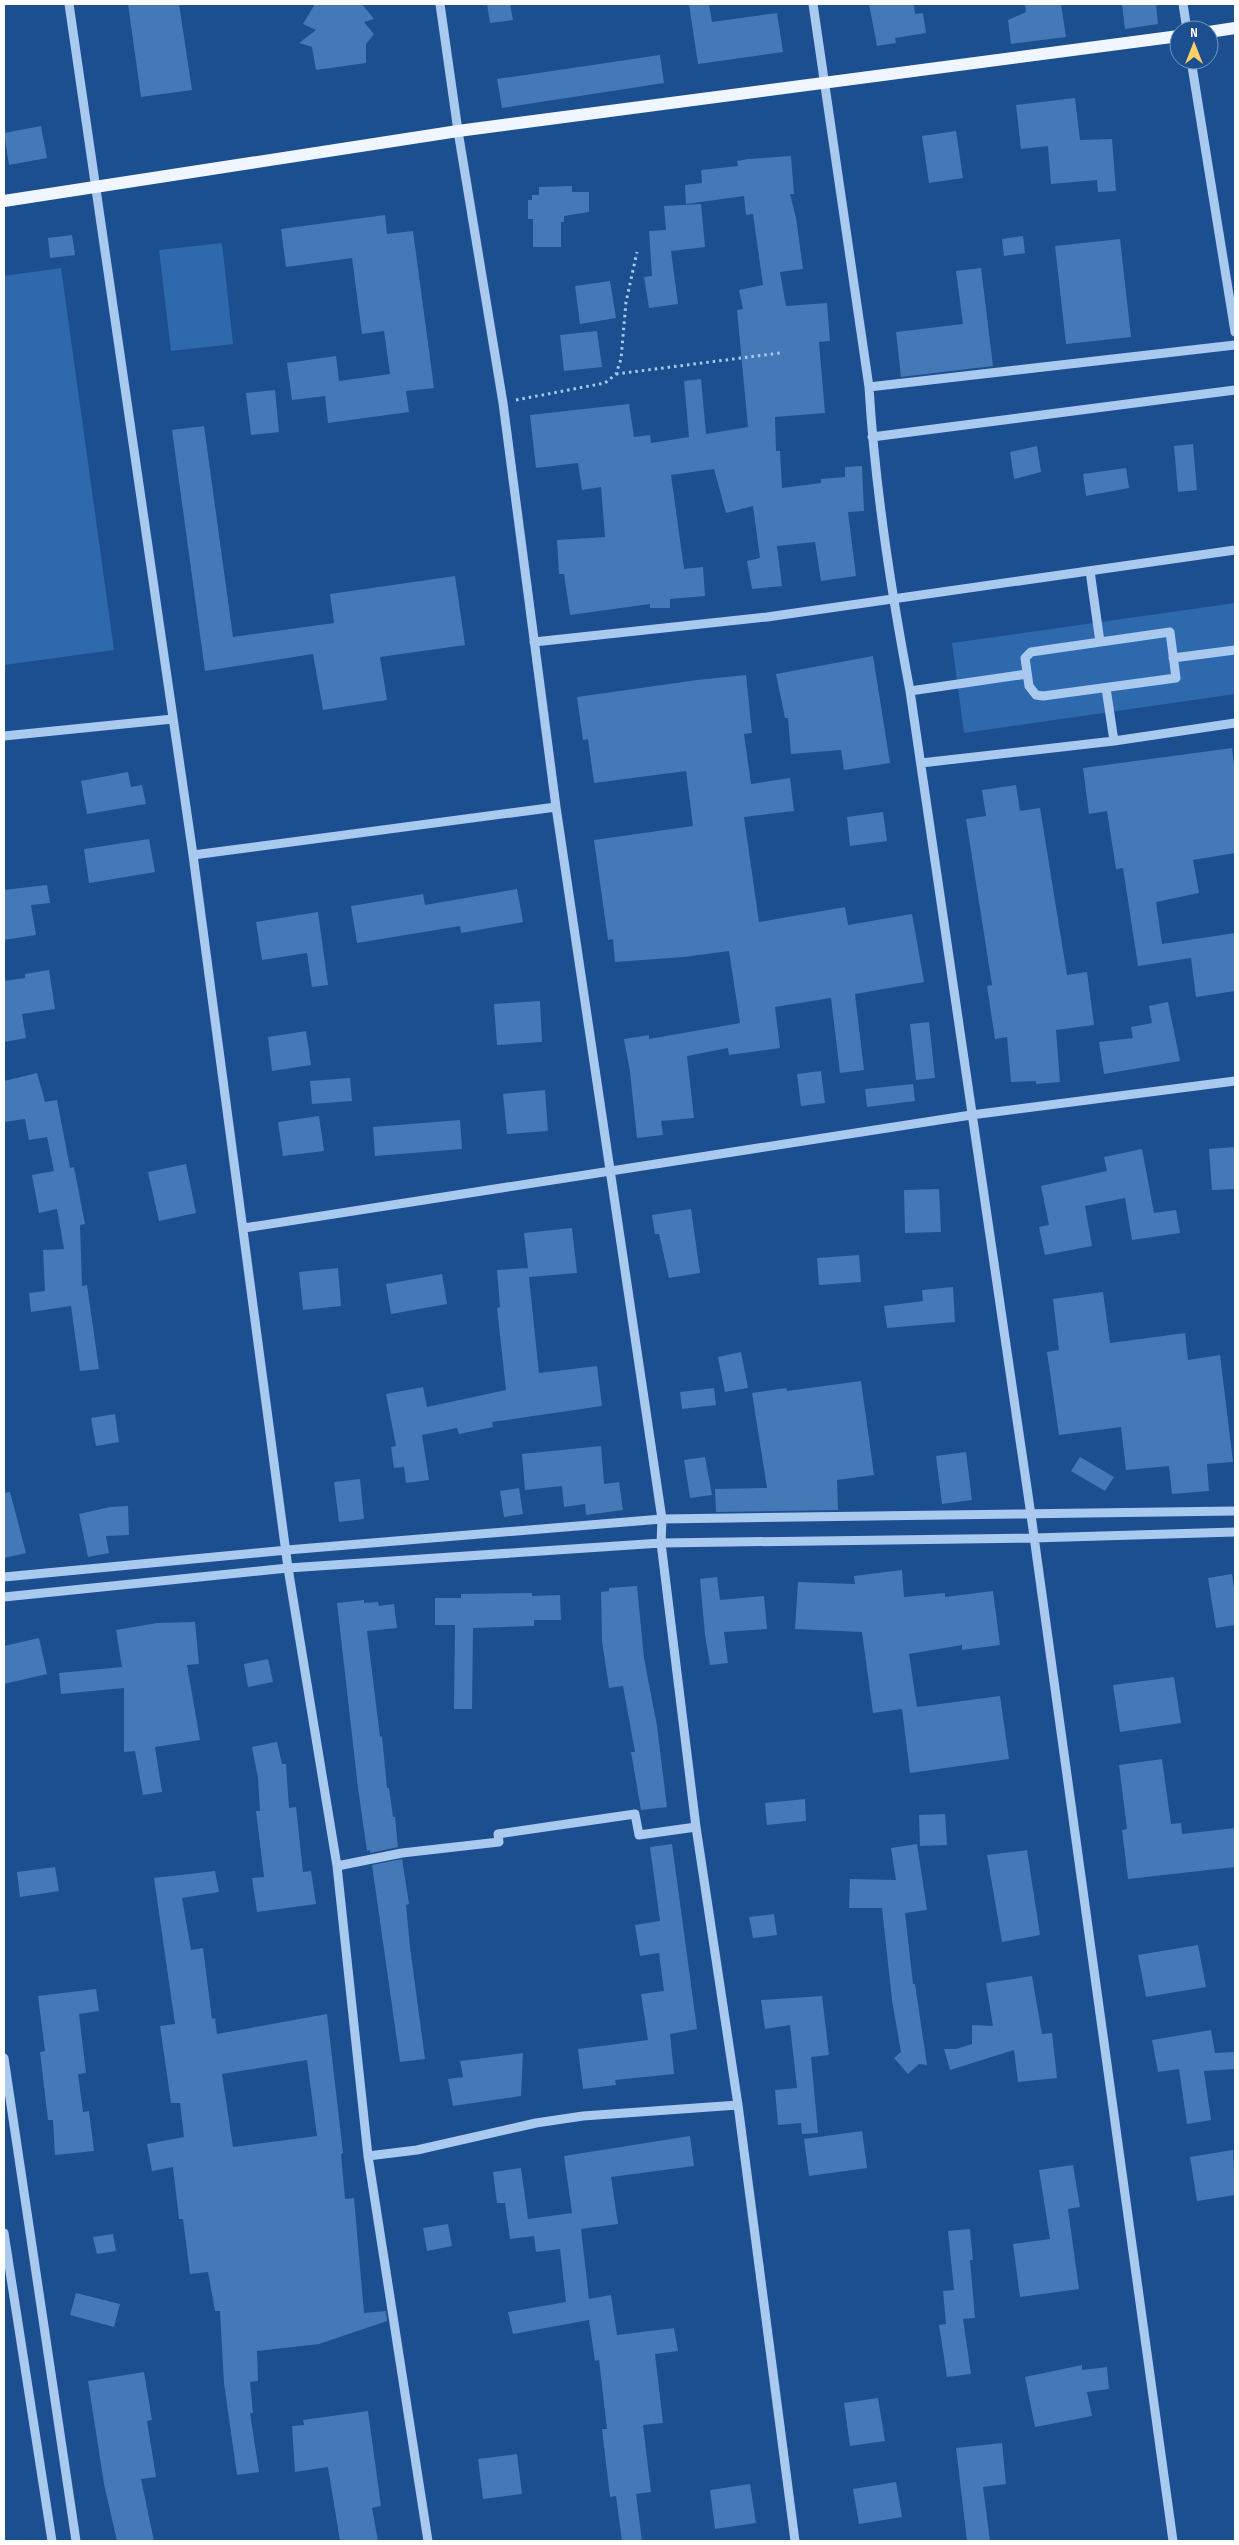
<svg xmlns="http://www.w3.org/2000/svg" width="1239" height="2545" viewBox="0 0 1239 2545" font-family="'Sofia Sans Condensed',sans-serif">
<style>
.green{fill:#2e69ad}
.building{fill:#4478b7;fill-rule:evenodd}
.lines{fill:none;stroke-linecap:round;stroke-linejoin:round}
.path{stroke:#a9c9ee;stroke-width:3;stroke-dasharray:2.5 4;stroke-linecap:butt}
.minor{stroke:#a9c9ee;stroke-width:9}
.major{stroke:#f0f6ff;stroke-width:12}
</style>
<rect width="100%" height="100%" fill="#1b4f8f"/>
<!-- green -->
<path class="green" d="M222 243 233 344 171 351 159 250Z
M61 268 114 650 4 665V276Z
M1235 603V694L964 733 952 643Z"/>
<!-- building -->
<path class="building" d="M128 4H179L192 90 141 97Z
M315 4H362L374 19 364 22 374 34 366 44V63L316 70 312 47 299 43 316 30 303 24Z
M487 4H510L513 20 490 23Z
M689 4H709L712 22 777 13 783 52 698 64Z
M869 4H914L915 14 923 13 926 33 895 38 896 43 877 46Z
M1025 4H1061L1066 37 1011 44 1008 20 1026 12Z
M1122 4H1156L1158 24 1125 29Z
M660 55 664 83 502 108 497 79Z
M1075 98 1080 140 1112 139 1116 191 1098 192 1097 180 1051 184 1048 146 1021 149 1016 105Z
M41 126 47 158 9 165 4 133Z
M956 131 963 178 929 183 922 136Z
M791 156 794 194H790L796 218 803 269 780 272 786 306 827 303 830 341 819 342 825 413 775 417 776 451H780L782 488 821 483V479L845 477V467L862 466 864 511 848 512 856 576 821 581 815 542 777 546 782 586 752 589 747 561 760 558 753 506 726 513 714 469 671 475 684 569 703 567 705 596 670 599V608H650V604L570 615 564 574H559L557 540 605 537 601 487 582 490 578 463 536 468 530 415 629 404 634 437 650 435 651 443 689 437 684 381 701 379 706 434 748 427 737 310 743 309 739 290 763 285 753 214 746 215 744 196 686 204 685 185 702 183 701 170 738 166 737 161 748 159Z
M572 186V192H589V212L564 216V222H561V247H533V219H528V200H532V195H539V187Z
M701 204 705 247 671 251 678 304 649 308 644 277 652 276 649 231 666 230 664 206Z
M385 215 387 234 413 231 434 388 406 391 409 412 328 423 325 396 292 400 287 363 336 356 339 381 390 374 384 331 362 334 352 258 286 267 281 229Z
M72 235 75 255 50 258 48 238Z
M1023 236 1025 253 1004 256 1002 239Z
M1120 239 1131 337 1066 344 1055 246Z
M981 268 993 366 901 377 896 332 963 324 956 271Z
M610 281 616 318 580 324 575 286Z
M597 331 602 367 564 371 560 335Z
M275 390 279 432 251 435 246 393Z
M204 426 233 637 334 623 330 594 455 576 465 645 380 657 387 700 323 710 313 654 205 671 172 430Z
M1193 444 1197 490 1178 492 1174 446Z
M1037 446 1041 472 1014 479 1010 452Z
M1126 468 1129 488 1086 496 1083 474Z
M873 656 890 763 844 770 841 750 791 754 788 718H785L776 674Z
M746 675 752 733 744 734 751 784 790 778 794 811 744 817 759 922 845 907 848 925 912 914 924 982 855 994 864 1070 840 1073 831 998 775 1007 780 1048 729 1055 728 1048 687 1056 694 1118 661 1121 663 1135 637 1138 630 1072 624 1039 649 1035V1039L740 1023 729 951 684 957 615 962 613 939 608 940 594 840 693 826 686 771 594 783 588 739 583 740 577 697 697 680Z
M1232 748 1235 773V853L1193 860 1199 893 1156 902 1162 944 1235 933V991L1196 997 1191 958 1138 966 1123 868 1116 869 1107 811 1089 814 1083 768Z
M128 772 131 787 142 785 146 804 87 814 81 781Z
M1016 785 1020 811 1040 808 1067 975 1087 972 1094 1025 1056 1030 1060 1082 1036 1084V1081L1011 1082 1007 1037 995 1039 987 986 992 985 966 819 986 816 982 790Z
M883 812 887 841 850 846 847 817Z
M149 839 155 872 89 883 84 849Z
M47 885 50 903 31 905 36 935 4 940V890Z
M517 889 523 922 461 933 460 926 357 943 351 906 423 894 425 905Z
M318 912 328 985 312 987 307 953 262 960 256 922Z
M49 970 55 1009 22 1014 26 1038 4 1042V981L25 978V974Z
M540 1001 542 1042 497 1045 494 1004Z
M1168 1002 1180 1061 1104 1074 1099 1042 1133 1038 1131 1027 1152 1023 1149 1006Z
M929 1022 935 1078 916 1080 910 1024Z
M306 1031 311 1065 272 1071 268 1037Z
M821 1071 825 1103 801 1106 797 1074Z
M37 1073 45 1102 57 1100 70 1168 74 1167 85 1224 80 1225 82 1286 87 1285 99 1369 80 1371 71 1306 31 1312 29 1293 45 1291 43 1250 64 1249 57 1209 39 1213 32 1175 54 1171 47 1137 29 1140 25 1119 4 1122V1081Z
M350 1078 352 1101 312 1104 310 1081Z
M913 1084 915 1101 867 1107 865 1089Z
M545 1090 548 1131 507 1134 503 1094Z
M319 1116 324 1151 283 1156 278 1122Z
M460 1120 462 1149 375 1156 373 1127Z
M1235 1147V1189L1212 1190 1209 1149Z
M1142 1149 1154 1213 1176 1210 1180 1233 1132 1240 1125 1198 1085 1206 1092 1246 1045 1255 1039 1227 1049 1225 1041 1186 1107 1171 1104 1157Z
M186 1164 196 1213 159 1221 148 1172Z
M939 1189 941 1232 905 1233 904 1190Z
M691 1209 700 1273 669 1278 659 1234H655L652 1215Z
M572 1228 577 1273 529 1277 524 1233Z
M859 1255 861 1282 819 1285 817 1258Z
M338 1268 341 1306 303 1310 299 1272Z
M528 1268 539 1373 597 1366 602 1406 492 1422 493 1427 459 1434 457 1428 422 1435 429 1480 406 1483 404 1467 394 1468 391 1447 396 1446 386 1394 423 1387 427 1407 506 1390 497 1308 500 1307 497 1270Z
M442 1274 447 1304 391 1314 386 1284Z
M953 1287 955 1322 887 1328 884 1306 923 1301 922 1290Z
M1103 1292 1110 1343 1185 1333 1188 1360 1220 1355 1233 1462 1207 1464 1209 1491 1172 1494 1169 1466 1126 1470 1121 1427 1059 1435 1047 1352 1059 1350 1053 1299Z
M741 1352 748 1388 725 1392 718 1357Z
M861 1381 874 1475 837 1480 838 1510 716 1512 715 1489 767 1488 752 1393 786 1388 787 1391Z
M714 1388 716 1405 682 1409 680 1392Z
M115 1414 119 1442 96 1446 91 1418Z
M601 1446 604 1484 619 1482 623 1510 586 1515 585 1504 564 1507 562 1486 525 1490 522 1454Z
M966 1452 972 1500 942 1504 936 1456Z
M705 1457 712 1495 690 1498 684 1460Z
M1080 1457 1114 1477 1105 1491 1071 1471Z
M360 1479 364 1519 339 1522 334 1482Z
M519 1488 523 1514 504 1517 500 1491Z
M10 1492 26 1553 4 1558V1493Z
M128 1506 129 1535 106 1536 109 1553 88 1557 79 1514 110 1507Z
M902 1570 904 1597 945 1593V1597L993 1591 1000 1645 962 1650V1645L909 1654 917 1707 1000 1696 1009 1759 910 1773 902 1709 873 1713 862 1632 795 1629 798 1582 855 1584 854 1576Z
M1232 1574 1235 1596V1625L1216 1628 1208 1578Z
M717 1577 720 1600 764 1596 767 1629 724 1632 728 1663 710 1665 705 1635 700 1579Z
M637 1586 644 1658 657 1726 667 1807 641 1810 631 1752H635L623 1686 609 1688 602 1641 601 1592 609 1591V1588Z
M532 1593V1596L560 1595 561 1620H534V1626L473 1628 472 1709H454L455 1625H435V1598H461V1594Z
M364 1600V1603L378 1602 379 1606 394 1604 397 1628 367 1631 380 1737 382 1736 387 1788H389L393 1817H395L398 1847 370 1853V1850L367 1851 358 1788 337 1603Z
M195 1622 199 1664 187 1665 200 1740 155 1747 162 1792 143 1795 135 1751 124 1752V1688L61 1694 59 1673 122 1667 116 1630 157 1623Z
M39 1638 47 1674 4 1684V1646Z
M268 1659 273 1682 248 1687 244 1664Z
M1174 1677 1181 1723 1120 1732 1113 1685Z
M277 1742 282 1764H286L289 1808 296 1807 303 1872 311 1871 316 1904 257 1912 252 1878 264 1877 256 1811H260L258 1778 252 1747Z
M1162 1759 1171 1824 1181 1823 1182 1834 1235 1828V1867L1128 1879 1122 1830 1127 1829 1119 1765Z
M805 1799 806 1821 767 1825 765 1803Z
M945 1814 947 1845 920 1846 919 1815Z
M672 1844 697 2029 670 2034 674 2074 615 2080 616 2085 583 2089 578 2049 648 2040 641 1994 664 1991 659 1953 640 1956 635 1925 660 1921 650 1847Z
M917 1844 927 1910 905 1913 913 1984H915L927 2065 919 2064 908 2074 894 2058 901 2052 892 2000 882 1908H849L850 1879 896 1880 891 1848Z
M1027 1850 1040 1935 1002 1942 987 1855Z
M402 1859 409 1904 406 1905 410 1947 425 2059 400 2062 372 1865Z
M55 1867 59 1891 20 1897 17 1872Z
M215 1871 219 1892 182 1898 191 1950 203 1948 212 2019 215 2018 217 2034 327 2014 343 2153 341 2154 345 2199 354 2198 364 2313 386 2311 387 2321 319 2344 257 2351 258 2381 250 2382 253 2413H250L259 2472 237 2475 224 2383 220 2311H215L208 2272 190 2274 183 2219H179L173 2167 152 2171 147 2144 184 2137 180 2103H171L160 2026 175 2024 154 1878ZM307 2060 317 2136 233 2147 222 2074Z
M774 1914 777 1935 753 1938 749 1917Z
M1198 1945 1206 1987 1146 1997 1138 1955Z
M1032 1976 1042 2034 1052 2033 1057 2078 1018 2082 1014 2050 950 2070 944 2049H956L972 2044V2025L993 2026 986 1983Z
M96 1989 99 2011 79 2014 86 2073 78 2074 83 2112 89 2111 94 2151 55 2155 53 2120H48L40 2052 45 2051 38 1996Z
M822 1996 829 2055 811 2057 818 2133 802 2134 801 2123 778 2125 775 2090 797 2088 790 2025 765 2029 761 2000Z
M1211 2030 1215 2053 1235 2052V2069L1204 2071 1211 2120 1187 2124 1179 2069 1158 2072 1152 2040Z
M523 2053 521 2096 453 2106 448 2079 463 2077 460 2061Z
M862 2131 867 2168 809 2176 804 2139Z
M690 2136 694 2166 611 2177 618 2224 581 2229 589 2299 611 2295 617 2335 674 2328 678 2351 655 2354 663 2423 643 2425 651 2492 636 2494 642 2541H622L616 2496 610 2497 602 2429H607L599 2360 595 2361 589 2320 513 2334 508 2312 566 2302 560 2249 536 2252 534 2236 510 2239 505 2203H497L493 2172 521 2168 528 2219 572 2213 564 2156Z
M1233 2150 1235 2195 1197 2201 1190 2157Z
M1073 2165 1080 2207 1068 2209 1079 2289 1020 2297 1013 2244 1050 2239 1039 2170Z
M448 2224 452 2246 427 2251 423 2228Z
M970 2229 973 2260H970L975 2318 963 2319 971 2374 947 2377 939 2325 946 2324 943 2291 954 2290 948 2231Z
M113 2234 116 2251 97 2254 93 2237Z
M76 2293 120 2304 114 2327 70 2315Z
M1082 2365V2370L1107 2367 1109 2389 1087 2392 1092 2416 1035 2427 1025 2377Z
M144 2372 152 2420 147 2421 156 2477 141 2479 154 2541H117L104 2484 88 2381Z
M878 2398 885 2441 850 2446 844 2403Z
M368 2411 381 2506 372 2508 378 2541H340L328 2467 295 2472 292 2426 304 2425 303 2420Z
M1002 2443 1006 2484 983 2487 990 2541H967L956 2448Z
M517 2454 522 2494 483 2499 478 2459Z
M896 2482 902 2517 859 2524 853 2489Z
M750 2484 756 2523 715 2529 710 2490Z"/>
<g class="lines">
<!-- path -->
<path class="path" d="M616 374 780 353
M516 400 605 383 616 374 621 359 626 302 637 252"/>
<!-- minor -->
<path class="minor" d="M69 4 193 855 288 1568 337 1866 368 2156 428 2541
M440 4 458 131 503 403 556 807 662 1519 661 1543 696 1827 738 2105 795 2541
M813 4 869 387C875 490 891 591 910 691L1031 1515 1173 2541
M1183 4 1187 30
M1191 60 1235 332
M869 387 1235 345
M872 437 1235 390
M1090 571 1100 642
M1170 632 1176 678 1043 696 1036 695 1029 686 1025 658 1031 652Z
M534 642 767 617 1235 550
M1173 658 1235 650
M1106 688 1114 741
M910 691 1027 674
M4 736 173 719
M921 763 1114 741 1235 723
M193 855 556 807
M244 1228 971 1115 1235 1081
M4 1577 287 1550 662 1519 1235 1511
M4 1597 288 1568 661 1543 1034 1538 1235 1532
M337 1866 402 1853 499 1842 498 1834 635 1814 639 1835 696 1827
M4 2058 76 2541
M368 2156 417 2150 536 2123 583 2116 738 2105
M4 2233 52 2541"/>
<!-- major -->
<path class="major" d="M1209 32 1235 28
M4 201 458 131 1179 36"/>
</g>
<!-- border -->
<rect width="1239" height="2545" fill="none" stroke="#ffffff" stroke-width="10"/>
<!-- north arrow -->
<g transform="translate(1194 45)"><circle r="24" fill="#1b4f8f" stroke="#7695bc"/>
<path d="M0-4L9 19L0 12L-9 19Z" fill="#ffd166"/>
<text y="-8" font-size="14" font-weight="bold" text-anchor="middle" fill="#ffffff">N</text>
</g>
</svg>
